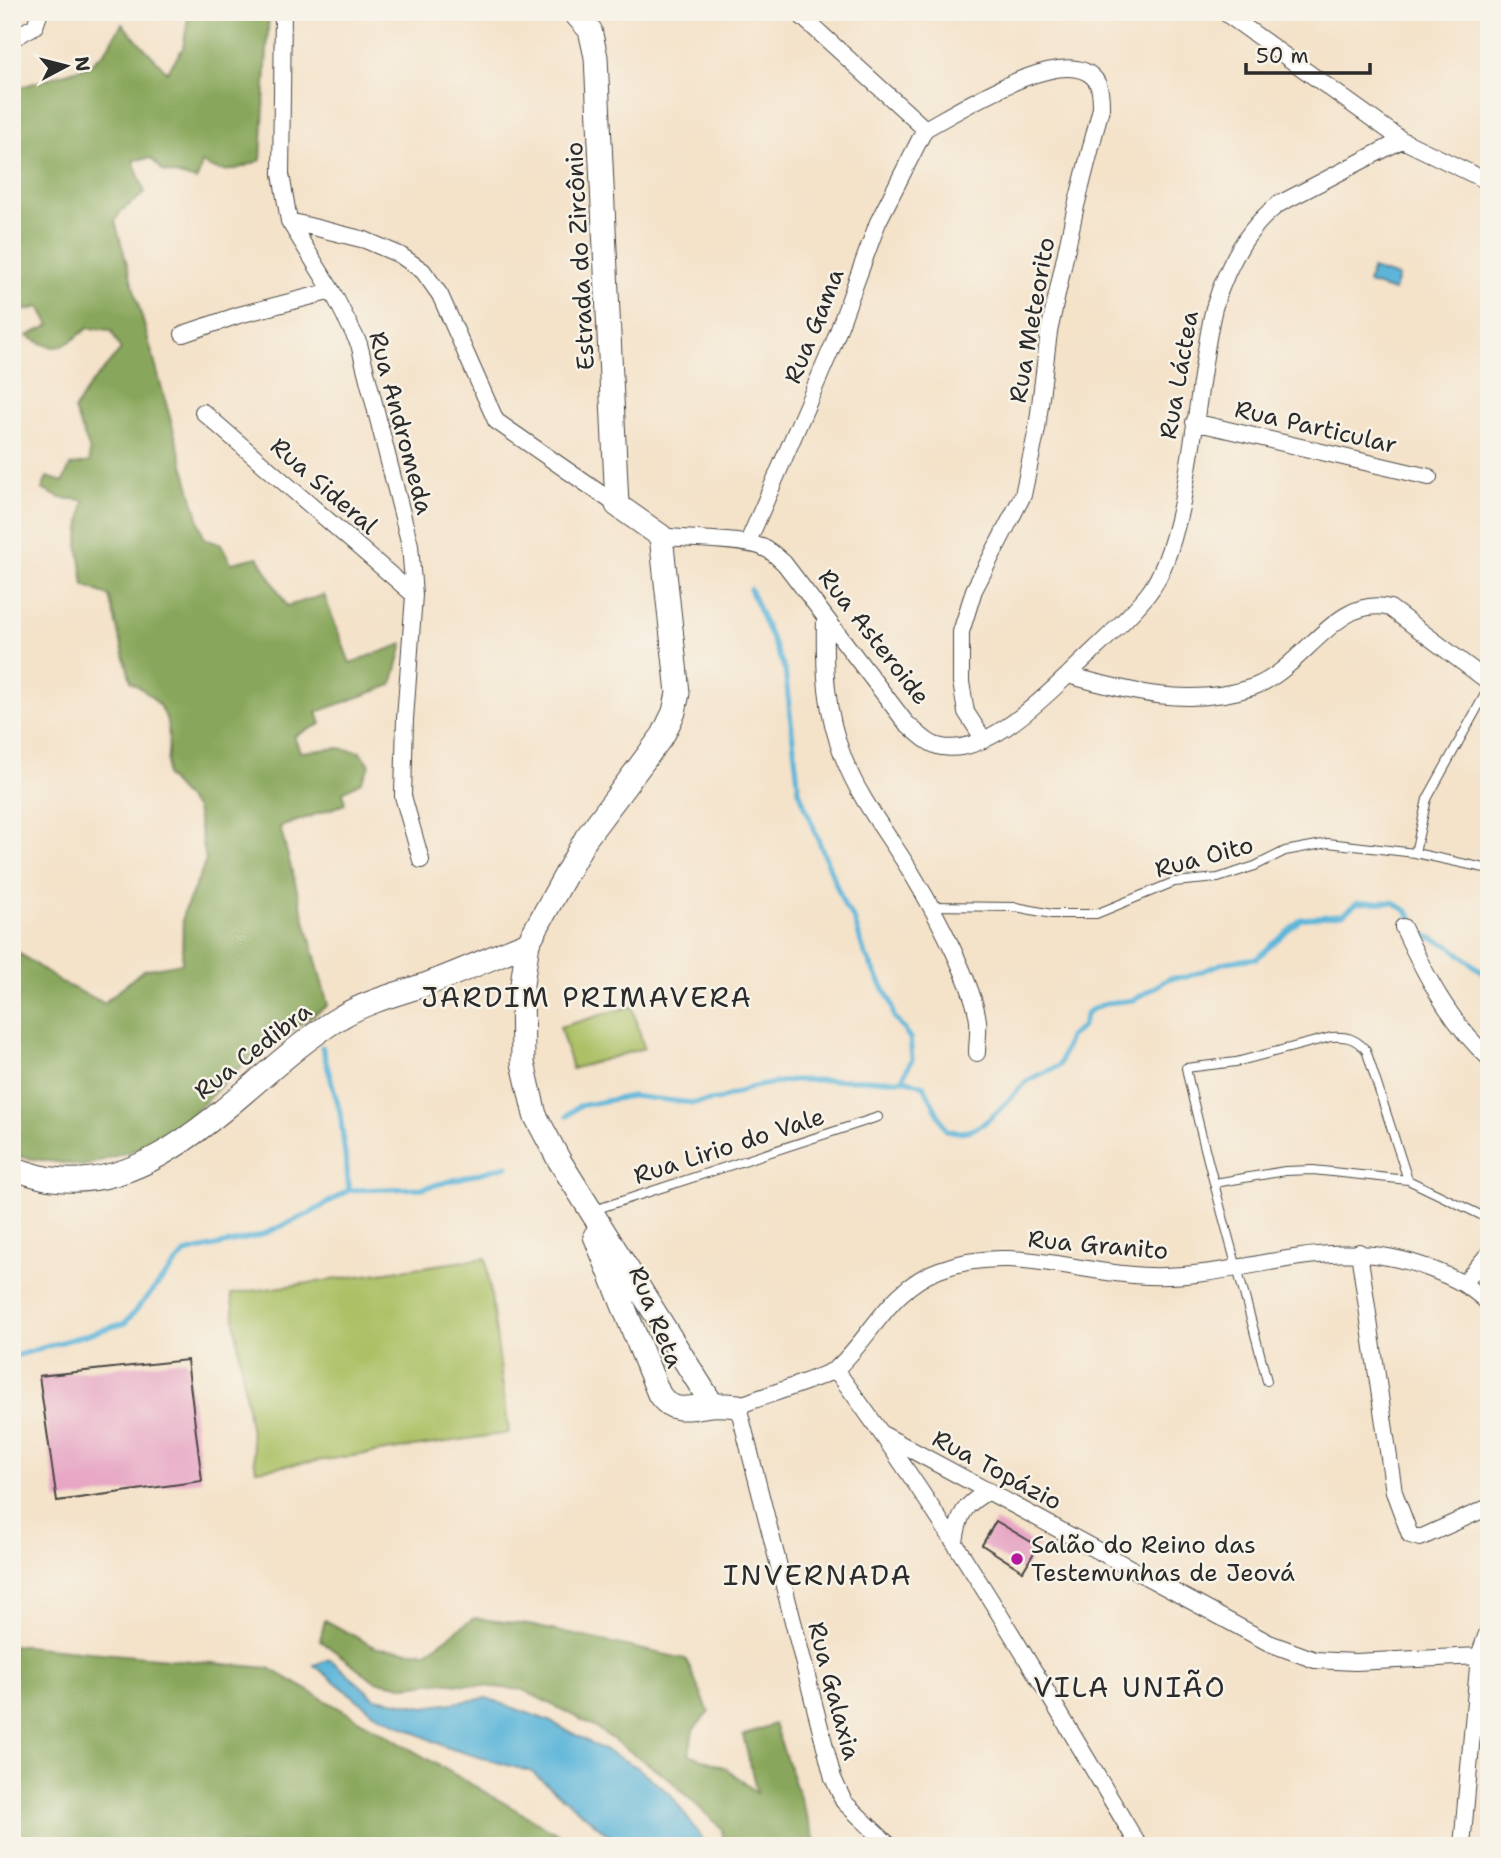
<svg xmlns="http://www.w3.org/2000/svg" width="1501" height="1858" viewBox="0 0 1501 1858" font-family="'Shantell Sans',sans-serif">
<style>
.green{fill:#acc166;stroke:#6c7648;stroke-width:2}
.forest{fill:#89a75b;stroke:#5a6943;stroke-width:2}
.water{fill:#5cb5d9;stroke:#447082;stroke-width:2}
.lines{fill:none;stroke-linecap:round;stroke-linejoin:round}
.stream{stroke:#5cb5d9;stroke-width:5}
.building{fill:#e7a7c5}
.lane-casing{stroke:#494643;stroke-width:10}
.street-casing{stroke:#494643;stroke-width:18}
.secondary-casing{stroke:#494643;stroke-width:25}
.lane{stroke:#fff;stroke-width:8}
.street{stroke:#fff;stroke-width:16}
.secondary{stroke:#fff;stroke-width:23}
.poi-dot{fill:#b5179e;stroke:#f7f3e8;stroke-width:2.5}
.labels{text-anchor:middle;stroke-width:5;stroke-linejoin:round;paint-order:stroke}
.street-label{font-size:24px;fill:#2b2b2b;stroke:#f7f3e8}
.poi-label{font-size:24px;fill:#2b2b2b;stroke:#f7f3e8;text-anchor:start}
.quarter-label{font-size:28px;letter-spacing:2px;fill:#2b2b2b;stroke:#f7f3e8}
</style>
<rect width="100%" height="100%" fill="#f7f3e8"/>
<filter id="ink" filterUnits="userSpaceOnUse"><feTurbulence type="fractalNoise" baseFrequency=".0143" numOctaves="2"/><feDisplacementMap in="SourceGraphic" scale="14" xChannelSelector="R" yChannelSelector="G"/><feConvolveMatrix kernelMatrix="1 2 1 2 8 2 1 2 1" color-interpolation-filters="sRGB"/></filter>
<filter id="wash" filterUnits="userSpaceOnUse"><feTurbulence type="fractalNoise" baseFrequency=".00686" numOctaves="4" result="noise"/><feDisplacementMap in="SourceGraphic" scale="28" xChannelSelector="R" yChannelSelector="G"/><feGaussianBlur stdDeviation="1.57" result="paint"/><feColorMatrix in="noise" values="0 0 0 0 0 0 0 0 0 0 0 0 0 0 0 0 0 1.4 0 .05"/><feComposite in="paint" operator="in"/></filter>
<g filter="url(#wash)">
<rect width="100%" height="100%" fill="#f4e2c9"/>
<!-- green -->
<path class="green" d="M632 1006 644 1048 572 1069 560 1027Z
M486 1258 509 1433 256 1470 231 1294Z
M637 1294 673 1365 671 1371 662 1372Z"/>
<!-- forest -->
<path class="forest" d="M189 12H269L261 160C237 169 225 177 202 163L197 180 163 171 151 158 133 160 145 193 121 211 115 221 204 539 221 544 231 563 258 557 287 606 324 595 350 663 403 644 392 685 317 712 321 724 294 736 300 752 339 748 360 752 370 765 361 782 343 792 345 804 280 827 328 1005 246 1061 188 1119 134 1150 84 1166 21 1157 12 1149V948L60 982 104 1003 143 970 182 963 183 914 206 861 196 809 166 776C170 729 176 709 131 682L109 596 84 585 78 544 84 500 60 498 42 489 47 477 63 482 70 466 90 462 89 448 74 410 90 385 121 350 111 330 88 328C60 350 59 353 27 336L50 325 40 307 12 313V90L88 66 104 53 122 24 167 72 183 48Z
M474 1618 529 1625 686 1659 709 1712 693 1730 689 1754 726 1768 757 1793 743 1735 774 1724 817 1846H723L722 1829 667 1777 592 1725 523 1690 439 1682 406 1686 375 1681 320 1640 325 1620 376 1648 427 1652Z
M12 1645 269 1668 579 1846H12Z"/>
<!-- water -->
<path class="water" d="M1372 269 1398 277 1394 291 1368 283Z
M330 1659 375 1698 425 1707 487 1698 549 1721 637 1767 671 1795 707 1846H622L532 1772 448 1748 374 1713 314 1665Z"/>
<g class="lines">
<!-- stream -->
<path class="stream" d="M750 589 785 670 799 791 845 907 854 919 864 952 891 1002 894 1017 910 1038 912 1059 902 1080
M322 1047 340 1112 349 1190
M567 1116 579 1106 631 1096 693 1103 717 1100 753 1087 791 1080H908L924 1086 946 1130C981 1141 1002 1104 1025 1083 1033 1076 1048 1071 1059 1066L1069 1037 1082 1027 1087 1012 1106 1003 1134 1000 1170 978 1187 977 1226 962 1257 958 1301 919 1343 914 1357 903 1393 902 1407 911 1423 934 1450 946 1489 978
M12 1357 125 1323 185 1253 259 1236 309 1214 349 1190 424 1188 507 1166"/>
</g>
<g id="blocks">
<!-- building -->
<path class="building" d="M187 1360 202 1481 57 1501 39 1376Z
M996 1521 1038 1546 1023 1571 982 1545Z"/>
</g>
</g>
<g filter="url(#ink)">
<use href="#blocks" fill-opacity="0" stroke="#494643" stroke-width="2"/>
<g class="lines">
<!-- lane casing -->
<g class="lane-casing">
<path id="lane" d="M1415 853 1427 799 1489 687
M930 906 1016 907 1052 914H1096L1174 882 1218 878 1255 866 1285 851 1328 843 1415 853 1489 869
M1215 1183 1285 1171 1313 1170 1408 1180 1489 1219
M594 1210 878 1117
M1267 1381C1241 1276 1208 1173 1186 1068L1236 1062 1331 1037C1347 1036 1355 1038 1366 1050L1408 1180"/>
</g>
<!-- street casing -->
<g class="street-casing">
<path id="street" d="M283 12 281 174 289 221 332 291 359 344 410 545 414 595 405 719 403 796 421 860
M797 12 925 129
M1224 12 1402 140 1489 182
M12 39 35 26 40 12
M925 129C957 112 1061 44 1093 77 1101 85 1101 98 1101 108L1075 210 1049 332 1037 429 1023 495 974 590 961 632V682L966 712 984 740
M289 221 365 240 400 255 423 271 440 295 496 421 617 505
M183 334 239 315 332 291
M203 412 414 595
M1194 422 1429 477
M661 536C686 540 750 539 766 549 773 552 778 558 784 563L906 723C917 732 928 745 942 747 986 755 1039 702 1068 675 1129 692 1190 708 1253 687 1304 669 1335 594 1390 608L1489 682
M748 542 833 345 878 222 925 129
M825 617C824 667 825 712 844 759 861 803 892 839 915 879 935 912 974 985 978 1021 979 1031 977 1043 977 1053
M1068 675C1094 649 1125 623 1148 594 1190 541 1196 380 1214 308 1226 269 1246 228 1279 204L1402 140
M1403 927C1425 974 1450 1023 1489 1058
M1359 1252 1394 1492 1410 1535 1420 1538 1489 1507
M1464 1283 1489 1253
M835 1369C948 1521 1042 1684 1139 1846
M884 1435 1269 1643 1315 1660 1355 1662 1479 1656
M955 1542C959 1514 964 1504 989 1491
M890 1846 844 1802 833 1778 738 1406C757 1398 826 1377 837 1368 873 1335 890 1288 939 1270 1008 1243 1079 1274 1149 1276 1249 1279 1329 1229 1431 1269 1454 1278 1471 1286 1489 1304
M1462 1846 1479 1656 1489 1628"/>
</g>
<!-- secondary casing -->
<g class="secondary-casing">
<path id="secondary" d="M574 12 590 30 596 57 617 505 661 536 678 693 674 712 663 735 586 838 528 943 522 984 523 1063 535 1115 559 1160 712 1404
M12 1168C25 1172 40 1178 53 1179 167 1195 252 1069 341 1017 367 1001 401 993 430 983 463 971 495 956 528 943
M595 1236 659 1394C672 1414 688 1408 710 1405 719 1404 729 1405 738 1406"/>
</g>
<!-- lane -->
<use href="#lane" class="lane"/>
<!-- street -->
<use href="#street" class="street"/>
<!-- secondary -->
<use href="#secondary" class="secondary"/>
</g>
</g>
<!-- markers -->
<circle class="poi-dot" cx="1017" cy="1559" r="7"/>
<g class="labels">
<!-- street labels -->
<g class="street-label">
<text transform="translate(580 256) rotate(-93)" y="8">Estrada do Zircônio</text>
<text transform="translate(1032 320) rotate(-80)" y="8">Rua Meteorito</text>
<text transform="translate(814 326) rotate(-68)" y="8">Rua Gama</text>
<text transform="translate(1179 375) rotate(-80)" y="8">Rua Láctea</text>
<text transform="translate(401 423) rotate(75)" y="8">Rua Andromeda</text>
<text transform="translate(1316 427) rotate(13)" y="8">Rua Particular</text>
<text transform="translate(324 486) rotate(41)" y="8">Rua Sideral</text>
<text transform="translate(874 637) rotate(52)" y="8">Rua Asteroide</text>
<text transform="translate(1204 857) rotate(-15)" y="8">Rua Oito</text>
<text transform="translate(253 1051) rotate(-38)" y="8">Rua Cedibra</text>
<text transform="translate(729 1146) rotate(-18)" y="8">Rua Lirio do Vale</text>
<text transform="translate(1098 1245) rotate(5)" y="8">Rua Granito</text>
<text transform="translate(656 1317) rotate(68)" y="8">Rua Reta</text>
<text transform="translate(997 1470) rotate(28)" y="8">Rua Topázio</text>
<text transform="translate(834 1691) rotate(75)" y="8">Rua Galaxia</text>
</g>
<!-- poi labels -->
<g class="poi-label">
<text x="1031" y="1553">Salão do Reino das<tspan x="1031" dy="28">Testemunhas de Jeová</tspan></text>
</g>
<!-- quarter labels -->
<g class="quarter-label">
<text x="587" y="1007">JARDIM PRIMAVERA</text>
<text x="818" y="1585">INVERNADA</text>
<text x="1130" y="1697">VILA UNIÃO</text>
</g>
</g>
<!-- margin -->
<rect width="1501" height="1858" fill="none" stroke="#f7f3e8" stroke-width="42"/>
<!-- north arrow -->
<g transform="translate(66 66) rotate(83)" stroke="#f7f3e8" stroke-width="5" paint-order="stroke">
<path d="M0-5L12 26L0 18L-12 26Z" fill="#2b2b2b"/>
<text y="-10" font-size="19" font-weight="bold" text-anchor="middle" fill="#2b2b2b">N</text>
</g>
<!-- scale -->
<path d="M1246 63v10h124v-10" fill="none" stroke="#2b2b2b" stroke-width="3.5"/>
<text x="1256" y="63" font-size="21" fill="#2b2b2b" stroke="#f7f3e8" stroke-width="5" paint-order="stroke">50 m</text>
</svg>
